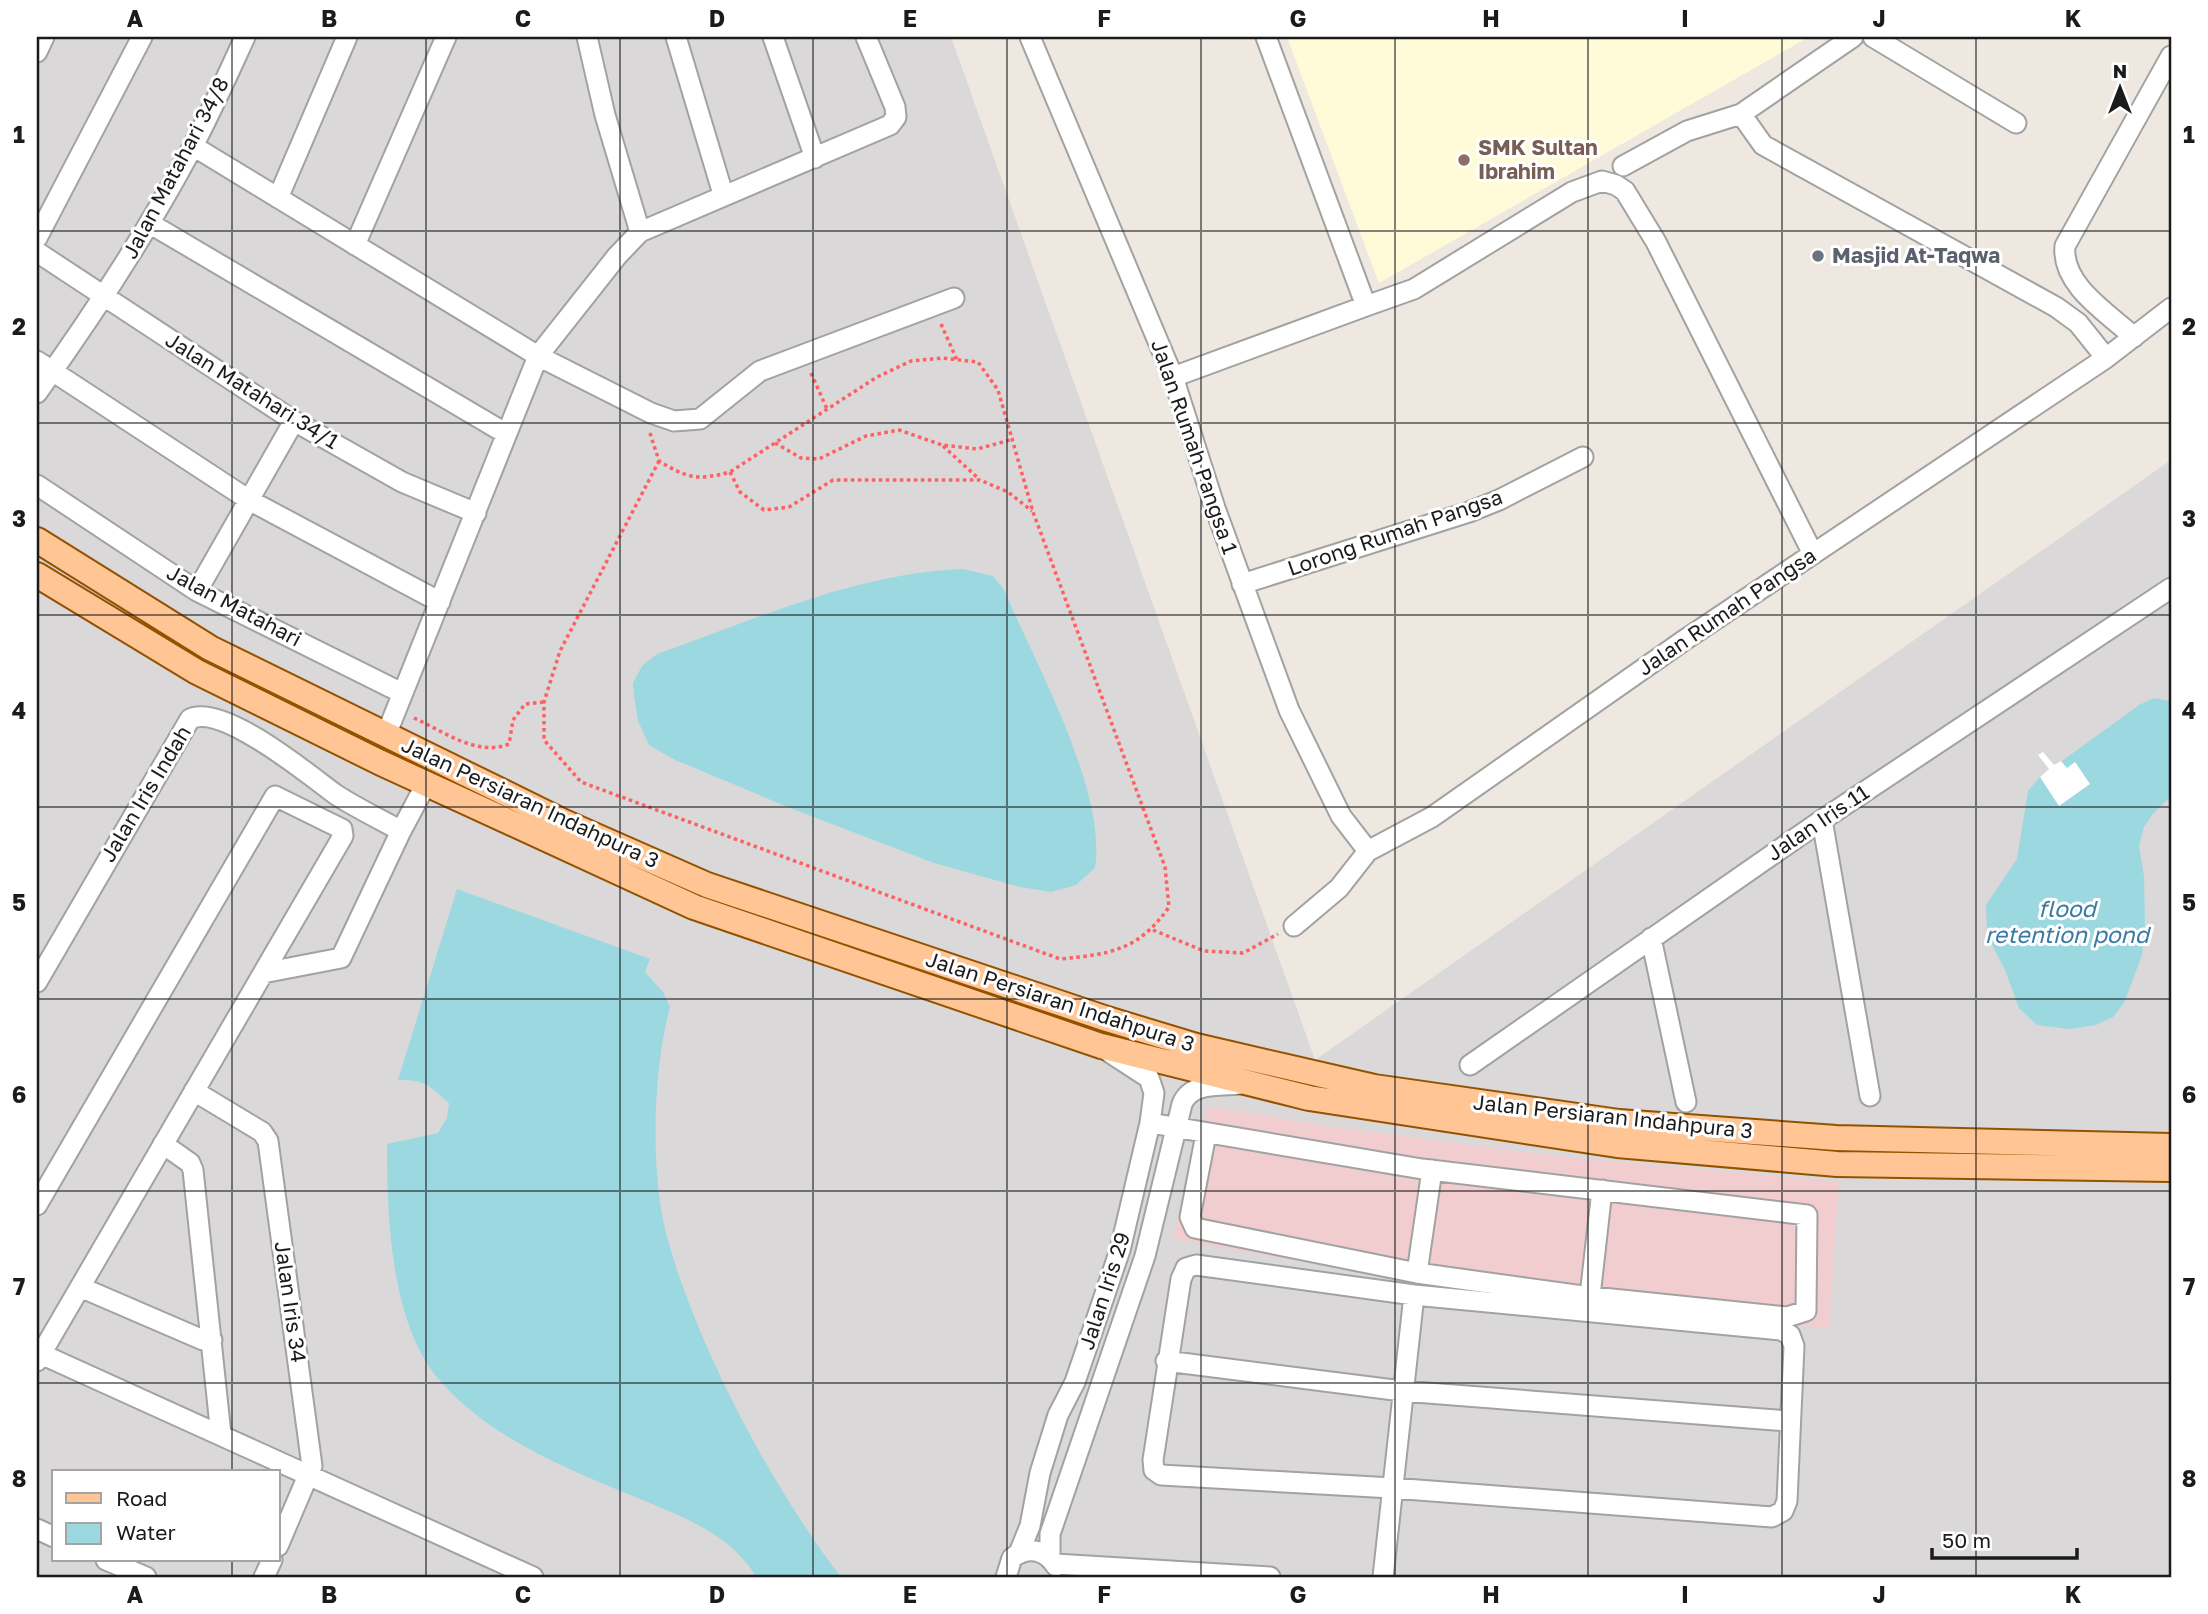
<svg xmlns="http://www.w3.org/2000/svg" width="2208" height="1614" viewBox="0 0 2208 1614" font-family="'Golos Text',sans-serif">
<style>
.residential{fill:#dad8d8;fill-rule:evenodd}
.commercial{fill:#f1cdcf}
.education{fill:#fffbd8}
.water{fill:#9cd8e0}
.pier{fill:#fff}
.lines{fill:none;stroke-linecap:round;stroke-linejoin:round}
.minor-casing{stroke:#a2a2a2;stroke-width:23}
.major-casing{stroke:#935200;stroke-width:28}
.path{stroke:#ff6061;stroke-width:3.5;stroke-dasharray:3.5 3.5;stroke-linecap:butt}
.minor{stroke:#fff;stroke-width:19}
.major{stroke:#ffc594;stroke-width:24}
.grid{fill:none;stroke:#1b1b1b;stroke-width:2;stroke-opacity:0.55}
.education-dot{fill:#8d6e63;stroke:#fff;stroke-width:2.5}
.worship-dot{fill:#6b7280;stroke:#fff;stroke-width:2.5}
.labels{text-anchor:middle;stroke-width:6;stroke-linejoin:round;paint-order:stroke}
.education-label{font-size:21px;font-weight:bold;fill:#785e54;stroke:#fff;text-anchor:start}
.street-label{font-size:21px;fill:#1b1b1b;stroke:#fff}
.worship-label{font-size:21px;font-weight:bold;fill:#5b616d;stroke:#fff;text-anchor:start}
.water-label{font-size:23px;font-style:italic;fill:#3c7aa2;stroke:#fff}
.neatline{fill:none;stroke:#1b1b1b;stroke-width:2.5}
.grid-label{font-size:23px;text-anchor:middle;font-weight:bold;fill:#1b1b1b}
</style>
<rect width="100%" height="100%" fill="#eee8e0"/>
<!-- residential -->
<path class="residential" d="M37 37H951L1315 1060 2171 460V1577H37ZM54 1472H278V1560H54Z"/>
<!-- commercial -->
<path class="commercial" d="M1208 1106 1327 1126 1557 1156 1839 1182 1829 1328 1623 1310 1435 1285 1173 1239Z"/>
<!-- education -->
<path class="education" d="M1287 37H1809L1379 283Z"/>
<!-- water -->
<path class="water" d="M963 569 993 576 1004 590C1035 662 1107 791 1095 868L1076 885 1051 892 1020 887 934 863 790 808 673 759 649 745 638 721 634 696 633 683 642 666 657 654C757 619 856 573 963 569Z
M2154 698 2171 701V796L2152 815 2144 827 2139 846 2144 876 2145 928 2142 955 2124 1003 2113 1017 2096 1025 2070 1029 2037 1025 2019 1008 2005 970 1987 935 1986 905 2017 859 2028 791 2040 777 2139 705Z
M457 889 650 959 645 972 663 992 670 1007C653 1070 650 1170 666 1233 695 1343 772 1488 841 1577H756C735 1539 689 1519 650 1503 578 1473 494 1442 441 1382 390 1325 387 1216 387 1144L438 1133 447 1118 449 1103C430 1086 424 1079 398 1080Z"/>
<!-- pier -->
<path class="pier" d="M2043 752 2054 765 2061 761 2067 768 2075 762 2090 784 2059 806 2040 777 2049 769 2038 755Z"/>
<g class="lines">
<!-- minor casing -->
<g class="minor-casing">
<path id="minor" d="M587 37 605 115 640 232
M676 37 723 194
M773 37 815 158
M1030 37 1173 377 1215 508 1289 710 1341 816 1368 851
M1853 37 1741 114 1763 145 2056 307 2078 323 2106 358
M1873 37 2016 123
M37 52 44 37
M193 146 538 356 617 256 640 232 890 125 896 117 895 107 866 37
M1623 166 1687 131 1741 114
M278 198 347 37
M149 223 505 433
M37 238 142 37
M355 245 446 37
M37 252 294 421 402 482 476 513
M1366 306 1414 289 1572 192 1602 181 1616 185 1625 191 1656 242 1813 554
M2134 337C2108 313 2061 285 2065 246L2171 56
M37 361 249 500 440 602
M1173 377 1366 306 1266 37
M37 393C93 315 146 234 192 148 211 112 228 74 245 37
M37 485 197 591 402 693
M1242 584 1469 512 1499 500 1583 457
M197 591 294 421
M386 735 538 356 651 413 674 421 700 419 760 371 954 298
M1822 820 1870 1096
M1294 926 1339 888 1368 851 1432 817 1683 641 2106 358 2171 308
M1651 938 1686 1102
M263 973 341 958 401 831
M37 982 190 719C222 703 308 774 335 794 356 808 380 819 401 831L426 784
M1470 1065 1822 820 2171 588
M194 1091 262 1132 268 1141 312 1466 278 1546
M1150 1123 1422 1169 1807 1215 1806 1311 1787 1317 1583 1296 1417 1273 1195 1228 1190 1217 1206 1134
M163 1144 190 1163 193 1170 221 1435
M37 1205 275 796 342 829 343 836 37 1361
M1196 1265 1414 1295 1781 1330 1790 1335 1794 1346 1787 1501 1783 1511 1772 1517 1392 1488 1161 1475 1154 1470 1153 1460 1181 1279 1186 1268Z
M1417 1273 1432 1170
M80 1287 203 1340H212
M1590 1296 1602 1190
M41 1354 533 1577
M1166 1361 1402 1391 1788 1421
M37 1529 54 1537
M1019 1553 1030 1526 1040 1473 1058 1415 1075 1382 1120 1250 1150 1123 1154 1093 1149 1078 1109 1052
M1050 1557V1534L1145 1256 1182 1104C1191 1082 1219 1086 1240 1084
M106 1560 146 1577
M1055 1564 1270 1577
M264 1577 272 1560
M1006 1577 1012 1558C1028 1546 1045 1549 1056 1566
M1383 1577 1414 1295"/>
</g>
<!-- major casing -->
<g class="major-casing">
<path id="major" d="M37 540 210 648 564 822 707 885 1107 1019 1196 1046 1374 1087 1619 1122 1836 1138 2171 1146
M37 575 197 672 379 762 694 907 1101 1046 1309 1098 1617 1145 1837 1164 2171 1169"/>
</g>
<!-- path -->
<path class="path" d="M941 324 957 360
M811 373 827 409
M650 433 659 461C687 478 697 481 730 472L877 377 911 361 942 358 978 362 998 390 1033 512 1165 867 1169 907C1138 951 1110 954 1060 959L581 782 544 740V702L560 651 659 461
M775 443 801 458 819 459 866 436 899 430 942 445 977 449 1014 439
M943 446 979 479
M730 472 740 492 764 510 789 507 833 480H980L1008 492 1032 511
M414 718C443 731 477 757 509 744L513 720 525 704 544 702
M1153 930 1204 951 1243 953 1278 934"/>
<!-- minor -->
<use href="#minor" class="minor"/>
<!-- major -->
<use href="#major" class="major"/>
</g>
<!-- grid -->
<path class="grid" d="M232 37V1472M426 37V1577M620 37V1577M813 37V1577M1007 37V1577M1201 37V1577M1395 37V1577M1588 37V1577M1782 37V1577M1976 37V1577M37 231H2171M37 423H2171M37 615H2171M37 807H2171M37 999H2171M37 1191H2171M37 1383H2171M232 1560V1577"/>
<!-- markers -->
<circle class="education-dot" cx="1464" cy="160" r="7"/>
<circle class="worship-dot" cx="1818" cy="256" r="7"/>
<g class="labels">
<!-- education labels -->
<g class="education-label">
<text x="1478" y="155">SMK Sultan<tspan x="1478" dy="24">Ibrahim</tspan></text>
</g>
<!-- street labels -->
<g class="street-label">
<text transform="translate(176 168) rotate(-62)" y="7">Jalan Matahari 34/8</text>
<text transform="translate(252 391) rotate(32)" y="7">Jalan Matahari 34/1</text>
<text transform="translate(1194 447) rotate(71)" y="7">Jalan Rumah Pangsa 1</text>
<text transform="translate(1395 533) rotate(-19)" y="7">Lorong Rumah Pangsa</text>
<text transform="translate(234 606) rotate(28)" y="7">Jalan Matahari</text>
<text transform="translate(1727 612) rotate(-34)" y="7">Jalan Rumah Pangsa</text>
<text transform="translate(146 794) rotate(-59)" y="7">Jalan Iris Indah</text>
<text transform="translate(530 803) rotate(25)" y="7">Jalan Persiaran Indahpura 3</text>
<text transform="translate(1818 823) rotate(-34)" y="7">Jalan Iris 11</text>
<text transform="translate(1060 1002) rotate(18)" y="7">Jalan Persiaran Indahpura 3</text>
<text transform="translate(1613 1117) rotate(6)" y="7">Jalan Persiaran Indahpura 3</text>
<text transform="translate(1105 1291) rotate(-72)" y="7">Jalan Iris 29</text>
<text transform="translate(290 1302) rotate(82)" y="7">Jalan Iris 34</text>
</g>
<!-- worship labels -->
<g class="worship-label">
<text x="1832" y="263">Masjid At-Taqwa</text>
</g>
<!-- water labels -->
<g class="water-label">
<text x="2067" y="917">flood<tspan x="2067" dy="26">retention pond</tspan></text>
</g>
</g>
<!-- border -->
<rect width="2208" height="1614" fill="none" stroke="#ffffff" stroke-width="77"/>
<!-- legend -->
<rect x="52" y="1470" width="228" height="91" fill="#ffffff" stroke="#a4a4a4" stroke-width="2"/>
<rect x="66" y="1493" width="35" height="10" fill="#ffc594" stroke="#a4a4a4" stroke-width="2"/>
<text x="116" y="1506" font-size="21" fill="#1b1b1b">Road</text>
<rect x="66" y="1523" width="35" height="21" fill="#9cd8e0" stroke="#a4a4a4" stroke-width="2"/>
<text x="116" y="1540" font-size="21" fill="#1b1b1b">Water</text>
<!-- north arrow -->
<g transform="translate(2120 88)" stroke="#ffffff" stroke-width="5" paint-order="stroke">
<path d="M0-5L12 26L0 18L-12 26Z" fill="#1b1b1b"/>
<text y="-10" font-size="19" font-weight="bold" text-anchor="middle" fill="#1b1b1b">N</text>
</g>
<!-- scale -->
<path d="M1932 1548v10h145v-10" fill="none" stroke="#1b1b1b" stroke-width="3.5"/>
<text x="1942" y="1548" font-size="21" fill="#1b1b1b" stroke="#ffffff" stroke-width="5" paint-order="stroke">50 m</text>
<rect x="38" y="38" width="2132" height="1538" class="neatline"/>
<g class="grid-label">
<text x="135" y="27">A</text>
<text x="329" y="27">B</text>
<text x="523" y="27">C</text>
<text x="717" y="27">D</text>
<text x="910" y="27">E</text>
<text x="1104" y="27">F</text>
<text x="1298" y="27">G</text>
<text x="1491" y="27">H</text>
<text x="1685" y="27">I</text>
<text x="1879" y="27">J</text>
<text x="2073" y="27">K</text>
<text x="19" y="143">1</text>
<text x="2189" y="143">1</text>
<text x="19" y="335">2</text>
<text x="2189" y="335">2</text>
<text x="19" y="527">3</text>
<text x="2189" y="527">3</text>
<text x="19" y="719">4</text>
<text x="2189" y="719">4</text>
<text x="19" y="911">5</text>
<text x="2189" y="911">5</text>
<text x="19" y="1103">6</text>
<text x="2189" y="1103">6</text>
<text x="19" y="1295">7</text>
<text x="2189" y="1295">7</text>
<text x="19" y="1487">8</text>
<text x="2189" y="1487">8</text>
<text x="135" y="1603">A</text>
<text x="329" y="1603">B</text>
<text x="523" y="1603">C</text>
<text x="717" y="1603">D</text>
<text x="910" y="1603">E</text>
<text x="1104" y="1603">F</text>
<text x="1298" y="1603">G</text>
<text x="1491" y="1603">H</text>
<text x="1685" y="1603">I</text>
<text x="1879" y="1603">J</text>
<text x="2073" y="1603">K</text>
</g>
</svg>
